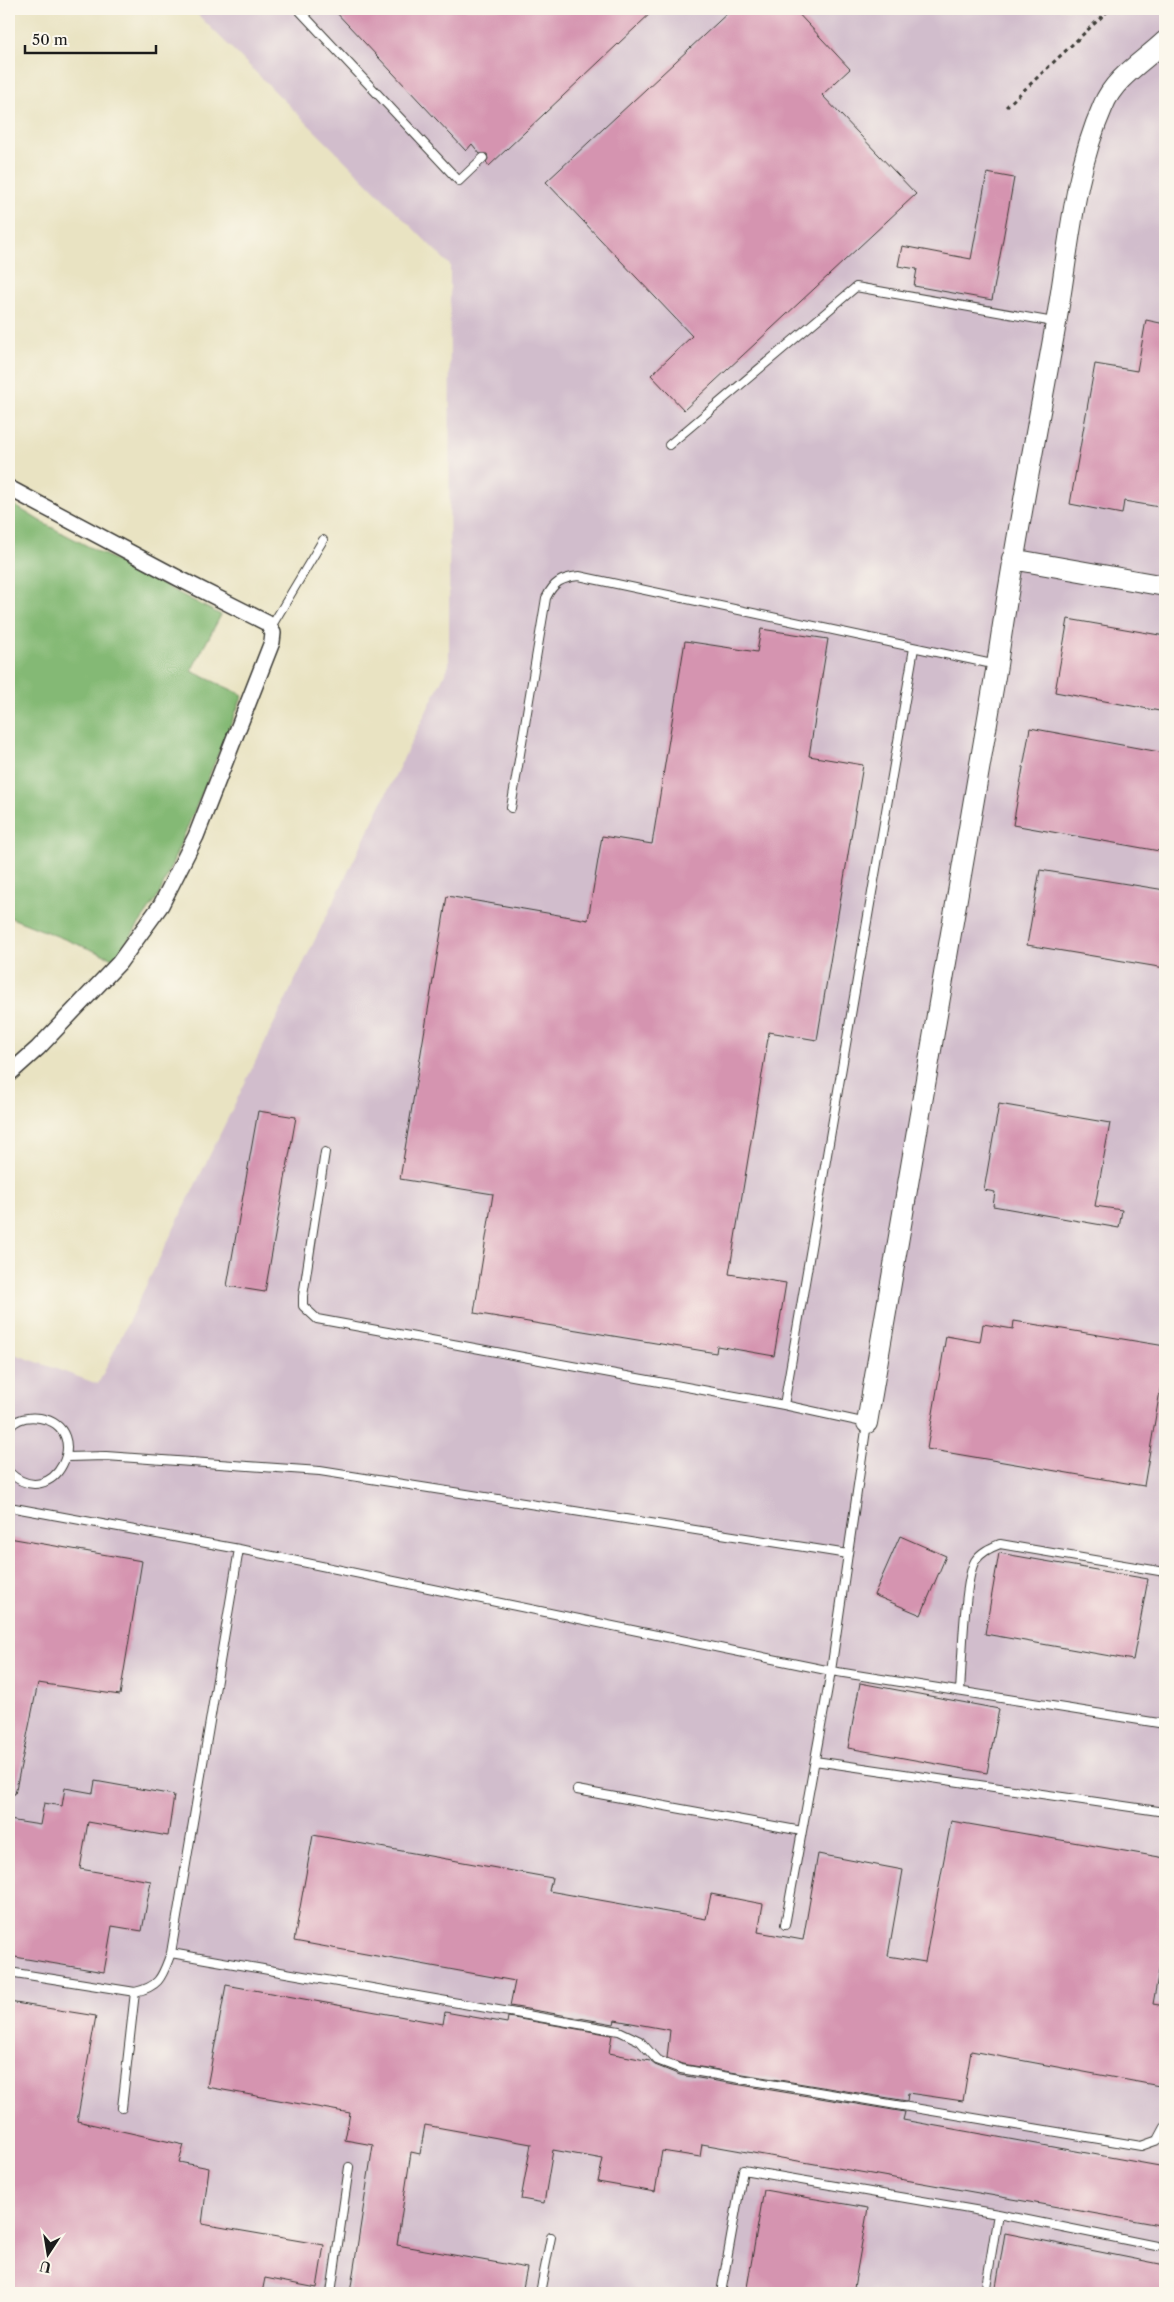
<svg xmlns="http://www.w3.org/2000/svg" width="1174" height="2302" viewBox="0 0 1174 2302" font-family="'Libre Caslon Text',serif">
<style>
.industrial{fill:#d1bdcc}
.forest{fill:#84b974;stroke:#506a48}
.building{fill:#d594b0}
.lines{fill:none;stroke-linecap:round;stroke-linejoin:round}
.service-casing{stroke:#3b3a35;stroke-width:10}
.minor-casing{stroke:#3b3a35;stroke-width:18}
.tertiary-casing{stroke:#3b3a35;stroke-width:22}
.path{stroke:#3b3a35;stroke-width:3;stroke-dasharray:4 4;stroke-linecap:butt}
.service{stroke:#fff;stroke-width:8}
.minor{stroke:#fff;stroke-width:15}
.tertiary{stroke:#fff;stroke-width:20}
</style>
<rect width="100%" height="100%" fill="#fbf7ec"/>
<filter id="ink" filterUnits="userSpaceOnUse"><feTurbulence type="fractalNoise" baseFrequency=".02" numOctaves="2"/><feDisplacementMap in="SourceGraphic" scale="10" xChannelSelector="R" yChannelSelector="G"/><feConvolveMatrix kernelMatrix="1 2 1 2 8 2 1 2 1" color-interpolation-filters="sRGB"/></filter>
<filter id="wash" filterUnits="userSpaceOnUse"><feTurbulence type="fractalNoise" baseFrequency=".0096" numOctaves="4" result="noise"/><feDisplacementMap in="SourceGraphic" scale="20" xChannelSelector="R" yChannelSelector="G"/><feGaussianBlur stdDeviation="1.12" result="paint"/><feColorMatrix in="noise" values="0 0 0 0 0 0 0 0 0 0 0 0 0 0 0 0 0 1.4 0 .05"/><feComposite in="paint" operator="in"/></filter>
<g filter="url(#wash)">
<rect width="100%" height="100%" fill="#e9e3c2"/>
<!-- industrial -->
<path class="industrial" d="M192 9H1165V2293H9V1352L98 1384 449 665 450 265Z"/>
<!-- forest -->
<path class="forest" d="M9 502 45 524 221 615 191 671 243 695 159 895 115 959 9 917Z"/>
<g id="blocks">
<!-- building -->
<path class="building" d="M333 9H655L489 166 486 162 488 159 487 154H480L472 144 466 151Z
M732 9H794L850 69 822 95 916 194 684 410 651 375 692 336 546 182Z
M987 173 1014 178 992 300 914 286 917 269 898 266 902 246 971 259Z
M1146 320 1165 324V508L1124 501 1122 514 1070 504 1095 364 1137 371Z
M1068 619 1165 636V712L1055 692Z
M761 629 828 639 809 756 863 765 817 1040 769 1032 729 1274 786 1283 774 1356 717 1346 716 1353 474 1313 493 1194 400 1179 447 896 588 920 602 836 652 844 685 641 757 652Z
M1030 728 1165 753V852L1013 825Z
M1040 870 1165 890V968L1027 945Z
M999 1104 1110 1123 1095 1206 1122 1210 1119 1228 993 1206 995 1192 984 1190Z
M258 1111 296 1117 265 1292 227 1286Z
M1014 1321 1165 1346V1361L1144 1486 927 1449 946 1336 980 1342 983 1324 1013 1329Z
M900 1536 946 1556 921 1615 874 1595Z
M9 1538 142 1561 120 1695 38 1683 15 1794H9Z
M999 1553 1148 1579 1133 1660 985 1634Z
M860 1683 999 1709 987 1773 848 1748Z
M95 1781 174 1795 168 1836 88 1822 80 1869 151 1881 142 1931 112 1926 104 1972 9 1956V1820L40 1825 44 1803 62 1806 65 1788 93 1793Z
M951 1821 1165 1858V1937L1153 2004 1165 2006V2087L971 2051 963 2101 908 2093 907 2101 682 2064 667 2058 670 2030 615 2020 614 2024 510 2006 515 1981 294 1941 313 1835 552 1878 549 1891 706 1919 711 1894 763 1904 758 1932 803 1940 818 1854 903 1870 888 1956 925 1962Z
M226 1985 443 2024 445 2012 507 2023 508 2017 612 2035 609 2053 650 2061 655 2065 680 2075 905 2112 903 2120 1165 2167V2226L702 2144 700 2157 662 2151 655 2192 598 2182 603 2159 553 2150 544 2203 521 2199 531 2144 425 2125 420 2154 411 2152 397 2245 527 2268 522 2293H350L373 2145 345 2140 350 2113 207 2087Z
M9 2002 96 2016 77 2121 184 2145 179 2162 209 2168 202 2224 324 2245 317 2288 265 2278 262 2293H9Z
M764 2190 868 2208 853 2293H746Z
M1005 2233 1165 2265V2293H995Z"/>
</g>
</g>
<g filter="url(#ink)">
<use href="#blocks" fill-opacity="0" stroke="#3b3a35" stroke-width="1"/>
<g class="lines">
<!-- service casing -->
<g class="service-casing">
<path id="service" d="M298 9 459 181 483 158
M669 445 856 287 1054 322
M271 627 323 540
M511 808 546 598C554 582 561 578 579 576L997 665
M325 1152 303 1296V1306L317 1319 784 1405 867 1423 831 1671 1165 1724
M784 1405 914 648
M9 1428C16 1419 28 1416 40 1418 96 1428 54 1515 9 1472
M67 1457 106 1456 320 1471 848 1554
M9 1507 239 1549 831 1671 785 1925
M960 1691C962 1666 964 1579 975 1561 981 1552 990 1548 1000 1544L1165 1572
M815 1761 1165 1812
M577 1790 802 1831
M171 1953 619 2031 640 2041 657 2060 681 2069 1141 2146 1158 2140 1165 2127
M9 1972 135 1992C161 1986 162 1976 171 1953L239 1549
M122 2108 135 1992
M331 2293 349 2167
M540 2293 551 2237
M721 2293 743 2170 998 2214 1156 2246
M985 2293 998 2214"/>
</g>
<!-- minor casing -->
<g class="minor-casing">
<path id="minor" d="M9 488 178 578 267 623 273 633 272 642 196 836 161 905 119 963 38 1048 9 1074"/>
</g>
<!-- tertiary casing -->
<g class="tertiary-casing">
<path id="tertiary" d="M1012 559 1165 586
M867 1423 997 665C1013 550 1036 437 1056 323 1069 250 1073 174 1103 106 1114 78 1144 61 1165 41"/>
</g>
<!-- path -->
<path class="path" d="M1006 107 1110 9"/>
<!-- service -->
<use href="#service" class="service"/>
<!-- minor -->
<use href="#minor" class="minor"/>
<!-- tertiary -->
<use href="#tertiary" class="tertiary"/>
</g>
</g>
<!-- margin -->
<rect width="1174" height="2302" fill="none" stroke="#fbf7ec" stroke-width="30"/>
<!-- north arrow -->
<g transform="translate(48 2254) rotate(192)" stroke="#fbf7ec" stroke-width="4" paint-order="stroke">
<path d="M0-4L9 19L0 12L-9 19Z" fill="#1c1c1c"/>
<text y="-8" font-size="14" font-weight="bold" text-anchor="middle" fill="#1c1c1c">U</text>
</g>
<!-- scale -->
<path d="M25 45v8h131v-8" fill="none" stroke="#1c1c1c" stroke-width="2.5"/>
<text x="32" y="45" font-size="15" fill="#1c1c1c" stroke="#fbf7ec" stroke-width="4" paint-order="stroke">50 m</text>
</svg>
